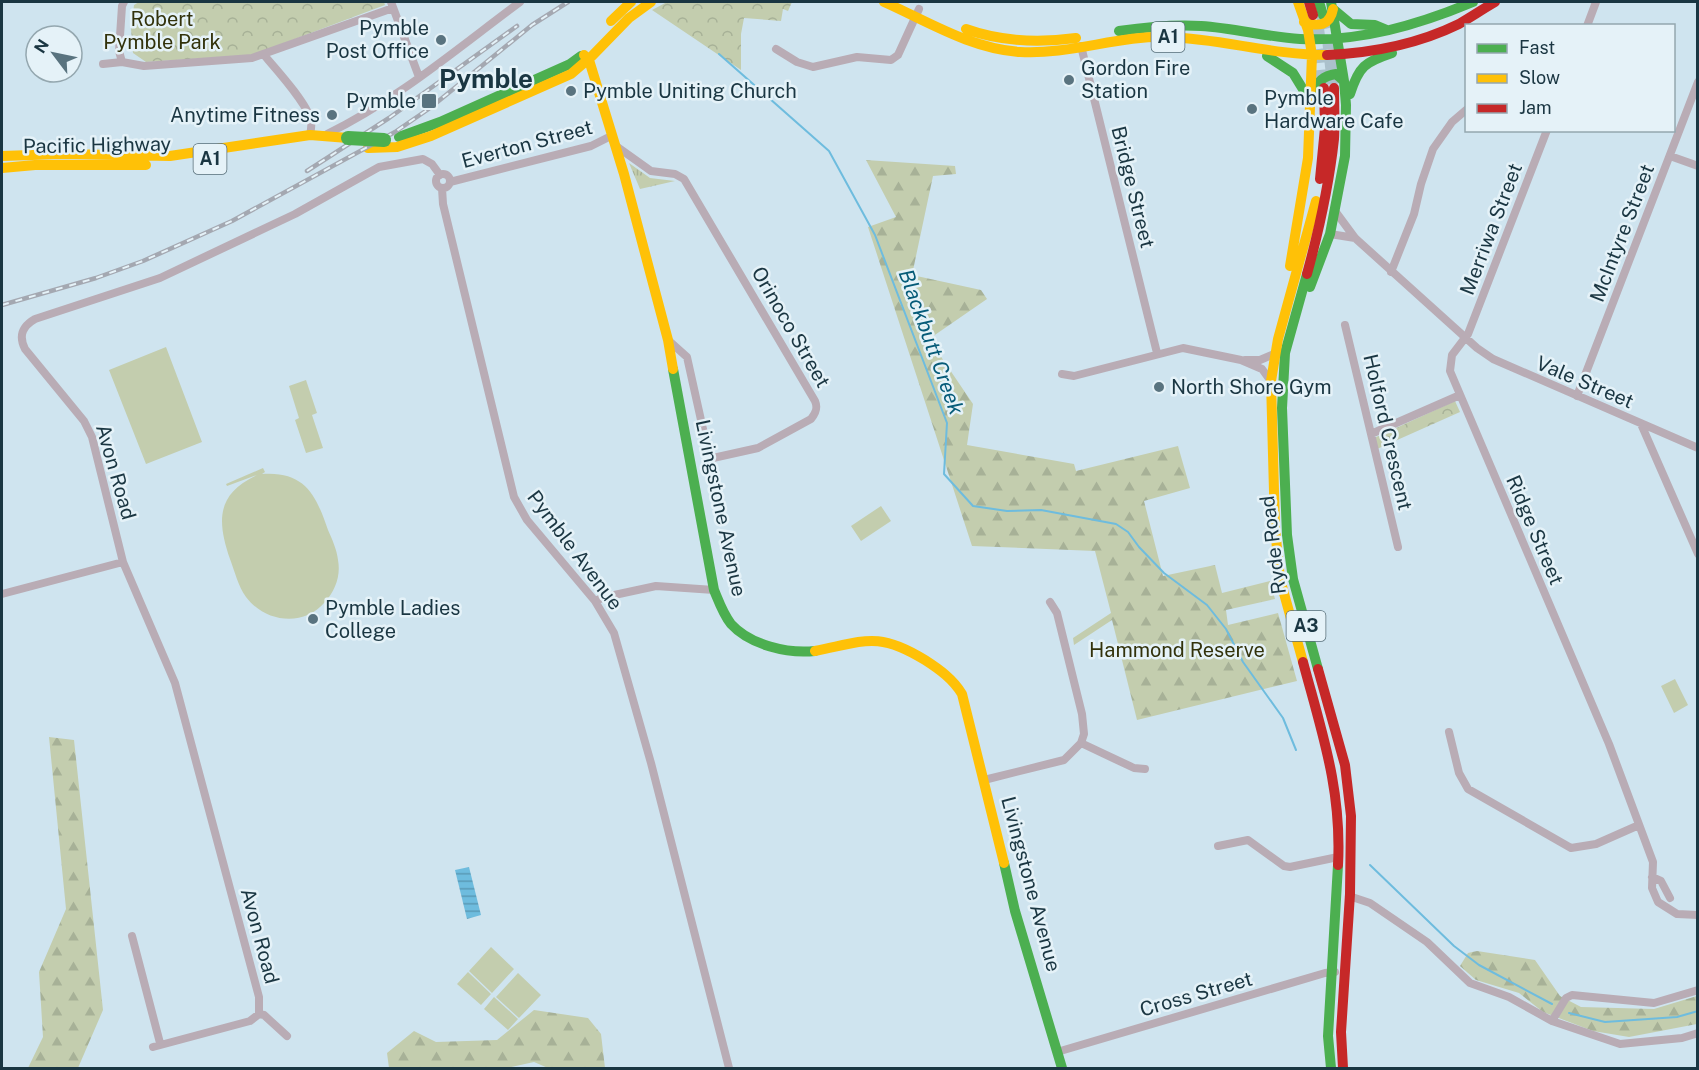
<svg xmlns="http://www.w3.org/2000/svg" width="1699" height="1070" viewBox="0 0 1699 1070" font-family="'Public Sans',sans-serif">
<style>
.grass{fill:url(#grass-tufts)}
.forest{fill:url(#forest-firs)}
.park{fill:url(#park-crowns)}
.garden{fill:#c3cdae}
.water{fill:url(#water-rules)}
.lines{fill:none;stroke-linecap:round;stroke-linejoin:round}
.stream{stroke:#6ebcde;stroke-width:2}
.highway-tunnel{stroke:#abc1cc;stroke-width:14;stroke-dasharray:14 7;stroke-linecap:butt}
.street{stroke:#b9acb5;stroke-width:8}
.fast{stroke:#4caf50;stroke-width:10}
.slow{stroke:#ffc107;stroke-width:10}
.jam{stroke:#c62828;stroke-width:10}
.rail-casing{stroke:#a4a8b1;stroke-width:4.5}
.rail{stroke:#e5f2f8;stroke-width:2;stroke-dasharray:7;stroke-linecap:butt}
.fast-bridge{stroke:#4caf50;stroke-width:14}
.poi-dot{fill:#59737f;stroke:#e5f2f8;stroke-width:2}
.labels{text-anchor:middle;stroke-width:5;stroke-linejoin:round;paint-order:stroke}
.shield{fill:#e5f2f8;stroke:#576e79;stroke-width:1.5}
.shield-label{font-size:18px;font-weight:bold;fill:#1a3642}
.park-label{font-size:20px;fill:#32320b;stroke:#e5f2f8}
.poi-label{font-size:20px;fill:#1a3642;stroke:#e5f2f8;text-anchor:start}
.street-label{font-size:20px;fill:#1a3642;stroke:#e5f2f8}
.water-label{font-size:21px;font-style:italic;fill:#065b78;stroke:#e5f2f8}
.district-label{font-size:26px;font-weight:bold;fill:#1a3642;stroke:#e5f2f8}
</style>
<defs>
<pattern id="grass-tufts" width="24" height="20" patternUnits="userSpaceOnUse" patternTransform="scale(1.5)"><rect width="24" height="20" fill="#c3cdae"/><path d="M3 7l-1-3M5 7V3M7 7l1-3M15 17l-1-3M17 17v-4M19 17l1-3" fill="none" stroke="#a7b197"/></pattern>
<pattern id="forest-firs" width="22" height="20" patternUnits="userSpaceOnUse" patternTransform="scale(1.5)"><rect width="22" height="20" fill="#c3cdae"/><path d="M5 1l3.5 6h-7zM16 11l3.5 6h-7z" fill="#a7b197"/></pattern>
<pattern id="park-crowns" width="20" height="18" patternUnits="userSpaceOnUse" patternTransform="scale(1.5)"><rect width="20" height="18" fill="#c3cdae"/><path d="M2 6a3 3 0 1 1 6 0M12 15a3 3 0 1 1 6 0" fill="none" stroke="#a7b197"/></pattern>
<pattern id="water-rules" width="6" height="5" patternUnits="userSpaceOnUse" patternTransform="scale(1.5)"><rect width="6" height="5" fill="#6ebcde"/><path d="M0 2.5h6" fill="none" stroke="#5a9ab6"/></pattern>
</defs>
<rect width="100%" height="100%" fill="#cfe4ef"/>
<!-- grass -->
<path class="grass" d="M629 163 650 178 675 181 640 189Z"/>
<!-- forest -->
<path class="forest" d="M866 160 955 166 956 174 933 176 912 275 981 290 987 299 929 339 973 404 967 445 1074 464 1076 471 1178 446 1190 488 1144 501 1163 576 1215 565 1222 593 1270 581 1275 599 1226 610 1228 625 1278 613 1297 681 1137 720 1112 620 1074 645 1073 638 1111 613 1095 551 972 546 868 227 896 217Z
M49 737 74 740 103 1010 78 1068H28L43 1037 39 972 66 909Z
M1477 951 1535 960 1560 996 1581 1007 1654 1009 1697 996V1024L1629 1037 1593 1031 1543 1012 1519 993 1476 980 1460 966 1468 953Z
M534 1010 588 1018 601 1034 605 1068H548L534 1062 507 1068H389L387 1053 414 1031 436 1042 497 1040Z"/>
<!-- park -->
<path class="park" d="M139 2H384L385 5 253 55 146 62 133 53 131 29 134 5Z
M667 2H792L788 11 783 9 781 21 744 18 741 34V70L652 10Z
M1455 401 1460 412 1377 449 1374 438Z"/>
<!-- garden -->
<path class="garden" d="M166 347 202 442 146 464 109 370Z
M306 380 317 413 312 415 323 448 306 453 295 420 299 418 289 386Z
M263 468 265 472 262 474C305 471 316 495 328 530 332 539 337 550 338 560 341 576 335 591 325 602 303 628 265 622 246 597 238 586 235 572 230 559 217 521 216 494 257 475L227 486 226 484Z
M881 506 891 521 861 541 851 526Z
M1675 679 1688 705 1674 713 1661 686Z
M491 947 514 969 492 993 469 971Z
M468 972 491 994 481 1005 457 984Z
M518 973 541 995 519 1018 496 997Z
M494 997 518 1019 508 1030 484 1009Z"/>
<!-- water -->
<path class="water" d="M469 867 481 915 467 919 455 870Z"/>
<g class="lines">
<!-- stream -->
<path class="stream" d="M719 54 829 151 875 235 947 423 944 474 973 506 1007 511 1041 510 1116 524 1128 532 1139 547 1164 573 1207 605 1226 629 1243 662 1283 718 1296 750
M1370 865 1454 946 1479 965 1552 1004
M1569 1013 1605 1022 1677 1017 1698 1011"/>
<!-- highway-tunnel -->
<path class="highway-tunnel" d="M1323 15 1329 39 1334 84
M1317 28 1324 88"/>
<!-- street -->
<path class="street" d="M124 2 122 6 119 51 122 62 144 66 252 58 393 8
M391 2 419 77
M1587 26 1596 2
M1081 46 1157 353
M776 49 797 62 813 67 857 57 891 60 898 55 919 9
M264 55C276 69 308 104 311 121 312 125 311 130 310 135
M103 64 122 62
M1547 130 1468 334 1452 355 1450 371 1609 744 1653 862 1652 888 1658 902 1677 914 1698 915
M327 134C397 100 458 48 520 2
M616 146 651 171 675 174 684 179 815 401C818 408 816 413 811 419L758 448 713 458 707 447 687 357 668 340
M1670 156 1698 166
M436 181a7 7 0 1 1 14 0a7 7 0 1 1-14 0Z
M450 182 591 146 611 136
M442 188 443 204 514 497 527 520 595 601 614 633 651 763 729 1068
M1335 211 1355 238 1477 348 1493 359 1698 448
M1330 234 1355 238
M1391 272 1414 214 1421 184 1433 149 1452 122 1466 110
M1345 325 1398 547
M1245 360H1260L1274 354
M1062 374 1074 376 1183 348 1241 360 1262 369 1270 380
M1577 396 1698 82
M1641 424 1698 554
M1371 434 1460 395
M2 594 123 562
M595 601 605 597 656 586 714 590
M1449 732 1459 773 1468 789 1571 848 1596 844 1639 825
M1081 743 1134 768 1145 769
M984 780 1064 760 1081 743 1084 734 1082 714 1057 613 1050 602
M1218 846 1248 840 1284 866 1290 867 1338 857
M1652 877 1661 881 1670 898
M1349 896 1370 903 1427 942 1470 983 1509 997 1552 1021 1620 1044 1682 1038 1698 1033
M132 936 160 1043
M259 1014V997L175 683 123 562 92 437 84 421 25 349C18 335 23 326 35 319L160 278 295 214 379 167 423 159 432 164 440 175
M259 1014 264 1015 287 1036
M1552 1021 1566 998 1572 995 1654 1003 1698 990
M153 1047 250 1021 259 1014
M1057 1052 1325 973 1335 972"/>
<!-- fast -->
<path class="fast" d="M1319 2 1323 15
M1333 9 1351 24 1375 25 1387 30
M1119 31C1146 27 1173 24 1201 26 1234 28 1267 37 1300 39 1360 42 1418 25 1473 2
M1267 56 1293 73 1309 99
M1313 93C1318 81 1323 76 1336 74L1344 81
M1350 94C1359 66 1365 62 1392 53
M399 137 440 122 570 64 581 56
M1307 274 1285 353 1282 408 1287 535 1293 579 1318 669
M1310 287 1330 234 1345 156 1346 105 1344 81 1331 2
M673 369 714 590C719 602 723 614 731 624 750 645 788 654 815 651
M1004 863 1015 911 1062 1068
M1331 1068 1328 1036 1338 865"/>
<!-- slow -->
<path class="slow" d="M884 2C927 21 971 49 1020 52 1070 55 1119 35 1169 37 1222 39 1273 55 1327 55
M611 21 631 2
M1304 22C1318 27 1330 26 1333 9
M966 29C1002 42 1038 43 1076 38
M584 55 589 60 624 174 668 340 673 369
M368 148 397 147 431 136 571 74 592 56 629 18 651 2
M2 156 61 154 170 156 310 135 348 138
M2 168 35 165H146
M1290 266 1308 158 1312 55 1308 30 1298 2
M815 651C865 641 878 631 925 660 939 669 953 679 962 694L1004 863
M1303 662 1280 579 1275 528 1271 381 1278 339 1316 201"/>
<!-- jam -->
<path class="jam" d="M1309 2 1313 15
M1327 55C1372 53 1418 44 1459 24 1471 17 1483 9 1495 2
M1320 179 1325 128 1324 88
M1307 274C1319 230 1329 185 1334 139 1335 122 1334 105 1334 88
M1303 662C1322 733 1342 790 1338 865
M1318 669 1345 765 1351 816 1350 894 1341 1032 1343 1068"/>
<!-- rail casing -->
<g class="rail-casing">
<path id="rail" d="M307 171 389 118 517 26
M2 305 96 278 143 261 232 221 395 132 430 108 532 25 568 2"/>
</g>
<!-- rail -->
<use href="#rail" class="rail"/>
<!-- fast-bridge -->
<path class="fast-bridge" d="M348 138 384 140"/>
</g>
<!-- markers -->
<g class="poi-dot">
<circle cx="441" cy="40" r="6"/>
<circle cx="1069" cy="80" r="6"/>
<circle cx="571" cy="91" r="6"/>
<rect x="421" y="93" width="16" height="16" rx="3"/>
<circle cx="1252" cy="109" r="6"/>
<circle cx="332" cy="115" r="6"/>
<circle cx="1159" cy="387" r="6"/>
<circle cx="313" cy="619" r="6"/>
</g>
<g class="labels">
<!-- shield labels -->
<g class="shield">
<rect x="1151.5" y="22" width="33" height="30" rx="4.5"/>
<rect x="193.5" y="144" width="33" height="30" rx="4.5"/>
<rect x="1286.5" y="611" width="39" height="30" rx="4.5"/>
</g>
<g class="shield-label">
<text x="1168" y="43">A1</text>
<text x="210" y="165">A1</text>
<text x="1306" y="632">A3</text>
</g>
<!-- park labels -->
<g class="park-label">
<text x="162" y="26">Robert<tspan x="162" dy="23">Pymble Park</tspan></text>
<text x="1177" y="657">Hammond Reserve</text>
</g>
<!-- poi labels -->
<g class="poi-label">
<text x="429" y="35" text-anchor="end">Pymble<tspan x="429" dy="23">Post Office</tspan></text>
<text x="1081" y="75">Gordon Fire<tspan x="1081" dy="23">Station</tspan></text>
<text x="583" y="98">Pymble Uniting Church</text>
<text x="1264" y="105">Pymble<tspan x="1264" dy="23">Hardware Cafe</tspan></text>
<text x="416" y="108" text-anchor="end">Pymble</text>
<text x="320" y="122" text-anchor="end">Anytime Fitness</text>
<text x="1171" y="394">North Shore Gym</text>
<text x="325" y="615">Pymble Ladies<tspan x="325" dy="23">College</tspan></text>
</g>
<!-- street labels -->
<g class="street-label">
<text transform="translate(527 144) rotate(-15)" y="7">Everton Street</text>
<text transform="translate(97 145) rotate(-1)" y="7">Pacific Highway</text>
<text transform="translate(1133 187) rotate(76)" y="7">Bridge Street</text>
<text transform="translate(1491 229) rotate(-69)" y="7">Merriwa Street</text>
<text transform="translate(1622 233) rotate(-69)" y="7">McIntyre Street</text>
<text transform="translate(791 327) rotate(60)" y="7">Orinoco Street</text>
<text transform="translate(1585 382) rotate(23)" y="7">Vale Street</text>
<text transform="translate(1388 432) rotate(77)" y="7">Holford Crescent</text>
<text transform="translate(116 472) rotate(74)" y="7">Avon Road</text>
<text transform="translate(721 508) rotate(78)" y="7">Livingstone Avenue</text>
<text transform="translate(1535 530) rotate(67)" y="7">Ridge Street</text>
<text transform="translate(1273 545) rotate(-97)" y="7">Ryde Road</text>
<text transform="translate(575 550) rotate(53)" y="7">Pymble Avenue</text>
<text transform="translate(1031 884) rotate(75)" y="7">Livingstone Avenue</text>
<text transform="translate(260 936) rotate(75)" y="7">Avon Road</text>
<text transform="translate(1196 994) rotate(-16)" y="7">Cross Street</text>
</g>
<!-- water labels -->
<g class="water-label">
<text transform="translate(931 342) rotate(70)" y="7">Blackbutt Creek</text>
</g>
<!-- district labels -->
<g class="district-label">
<text x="486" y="88">Pymble</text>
</g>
</g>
<!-- border -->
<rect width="1699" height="1070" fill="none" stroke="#1a3642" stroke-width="6"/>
<!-- legend -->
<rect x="1465" y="24" width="210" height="108" fill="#e5f2f8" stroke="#94a7af" stroke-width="1.5"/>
<rect x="1477" y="44" width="30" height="9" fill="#4caf50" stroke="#94a7af" stroke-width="1.5"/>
<text x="1519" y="54" font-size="18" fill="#1a3642">Fast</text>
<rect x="1477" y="74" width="30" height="9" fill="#ffc107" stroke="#94a7af" stroke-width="1.5"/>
<text x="1519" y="84" font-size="18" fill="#1a3642">Slow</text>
<rect x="1477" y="104" width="30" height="9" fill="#c62828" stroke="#94a7af" stroke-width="1.5"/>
<text x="1519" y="114" font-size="18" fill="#1a3642">Jam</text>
<!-- north arrow -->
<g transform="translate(54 54) rotate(302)"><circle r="28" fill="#e5f2f8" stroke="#94a7af" stroke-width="1.5"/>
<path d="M0-4.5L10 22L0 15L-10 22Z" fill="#59737f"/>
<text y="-9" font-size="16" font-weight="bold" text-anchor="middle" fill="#1a3642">N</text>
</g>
</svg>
